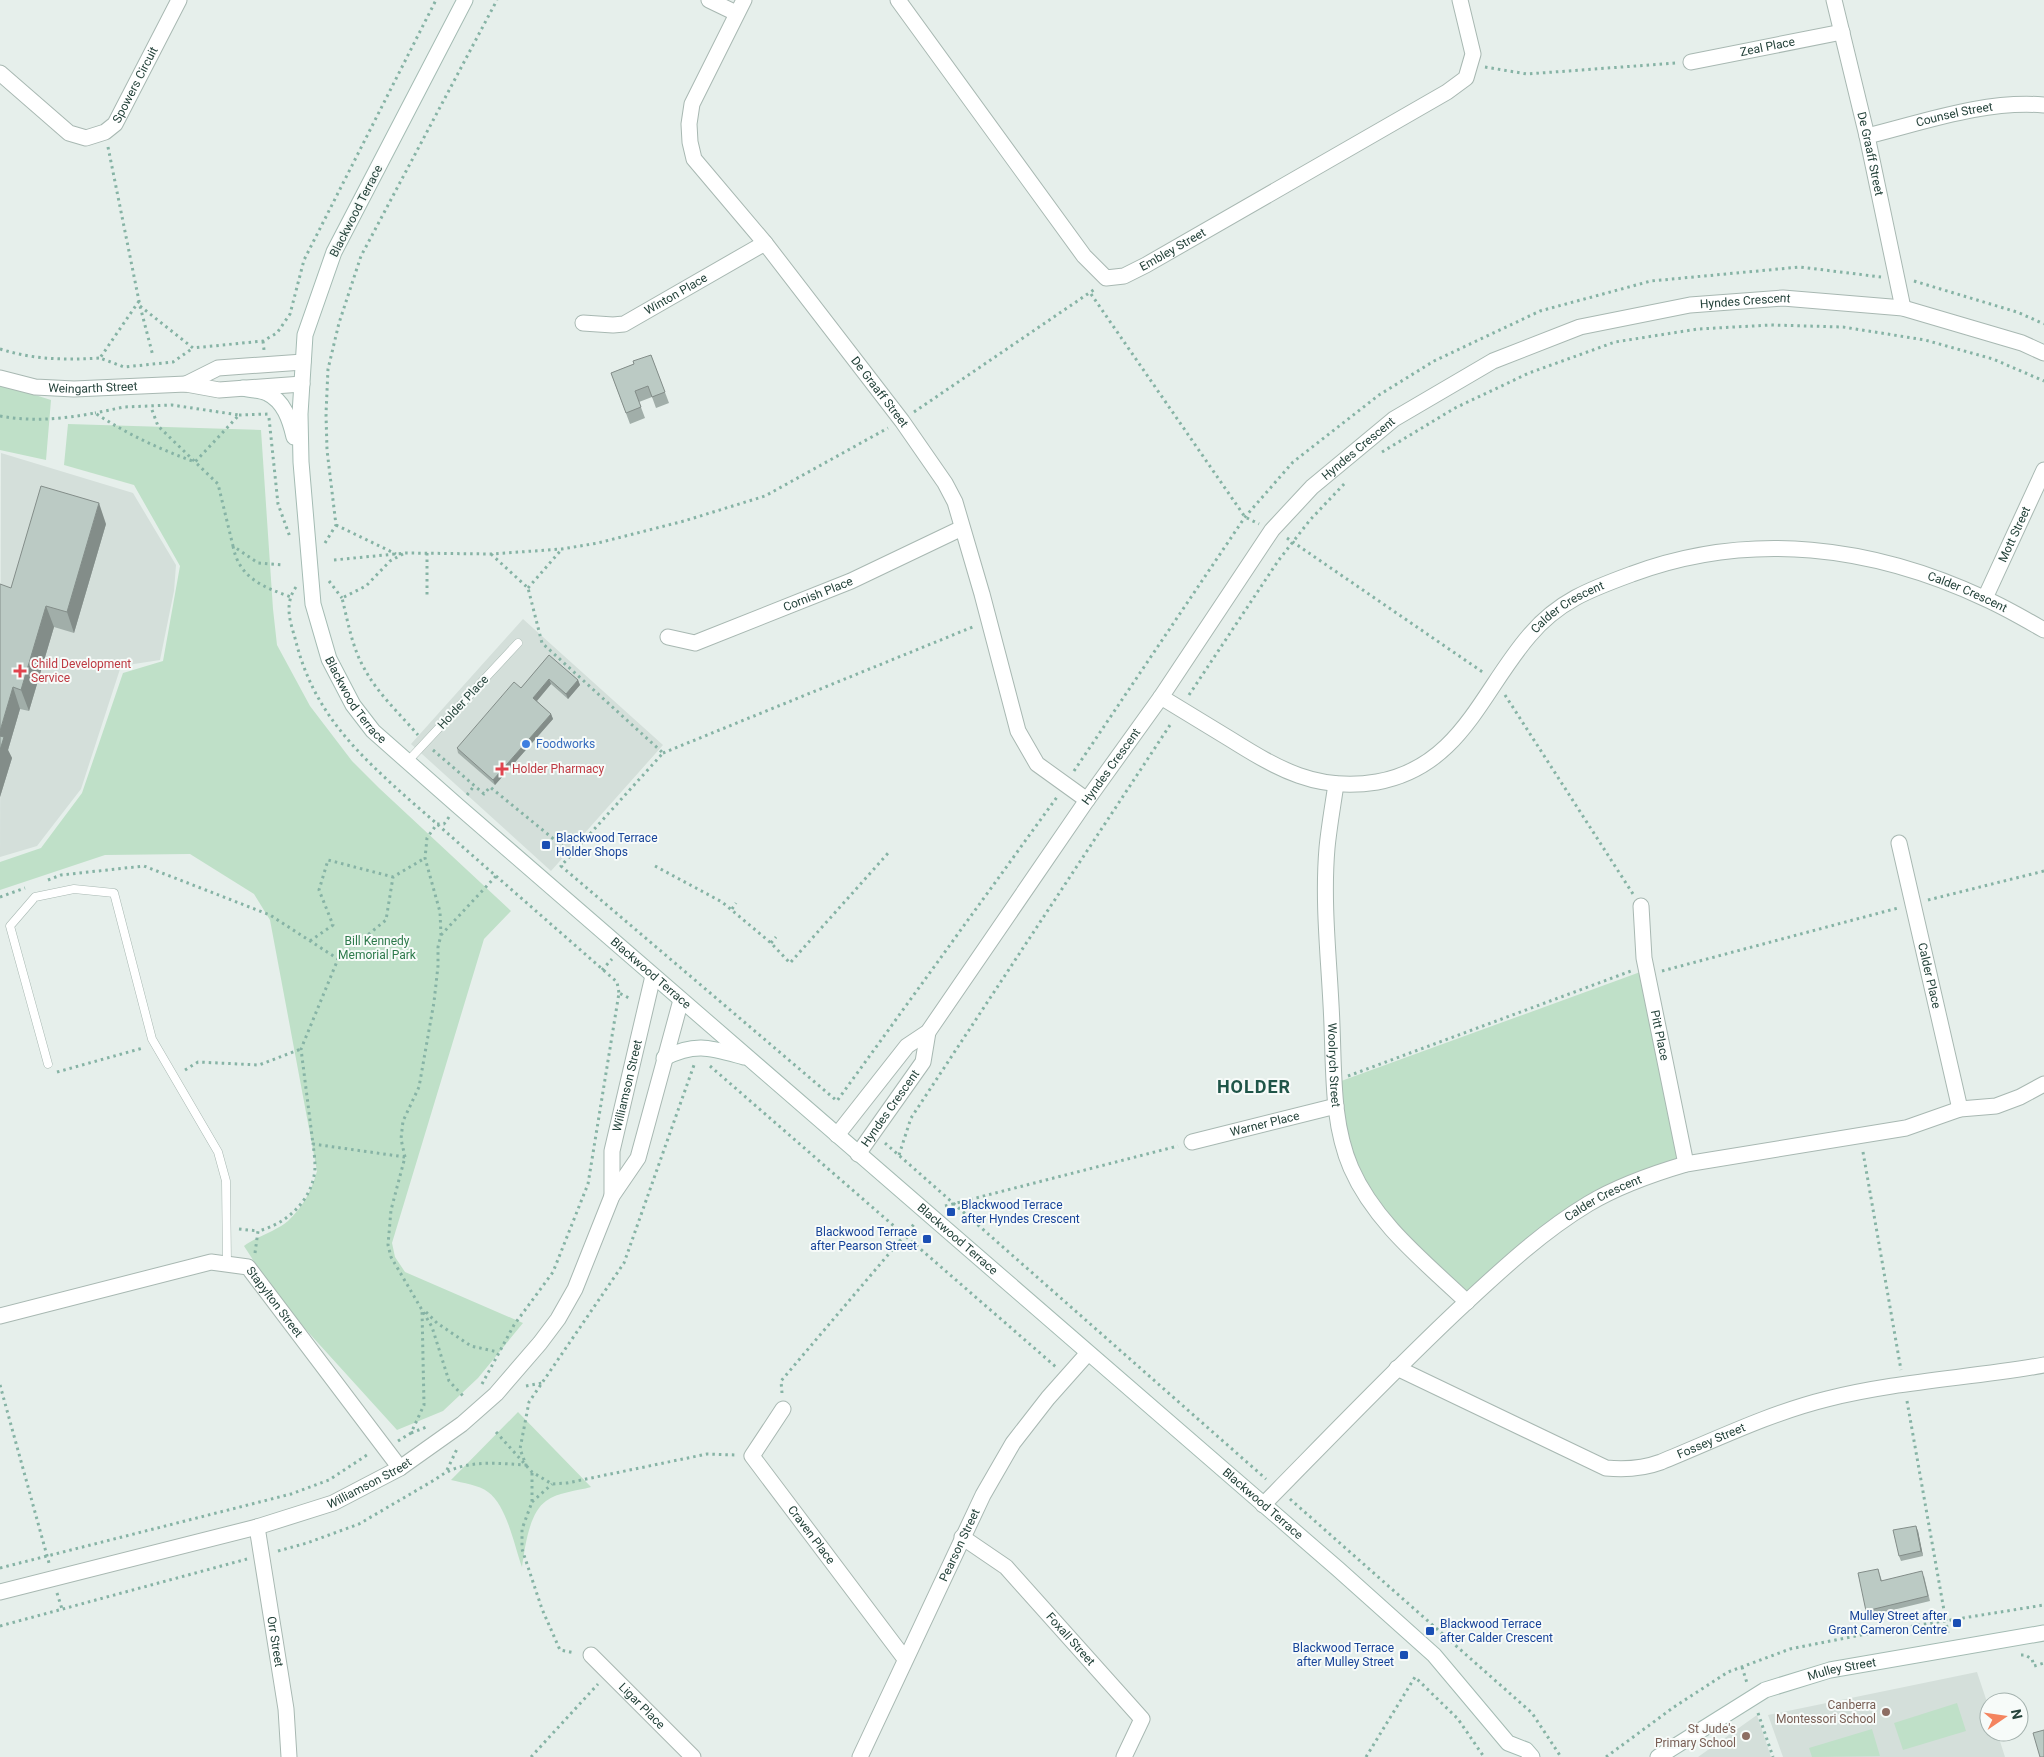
<svg xmlns="http://www.w3.org/2000/svg" width="2044" height="1757" viewBox="0 0 2044 1757" font-family="Roboto,sans-serif">
<style>
.built{fill:#d4dfda}
.green{fill:#bfe0c8}
.lines{fill:none;stroke-linecap:round;stroke-linejoin:round}
.lane-casing{stroke:#a8b8b2;stroke-width:9}
.street-casing{stroke:#a8b8b2;stroke-width:17}
.secondary-casing{stroke:#a4bbb3;stroke-width:17}
.path{stroke:#86b3a5;stroke-width:3;stroke-dasharray:2.5 4;stroke-linecap:butt}
.lane{stroke:#fff;stroke-width:8}
.street{stroke:#fff;stroke-width:15}
.secondary{stroke:#fff;stroke-width:15}
.wall{fill:#a1aea9}
.shaded-wall{fill:#838d89}
.building{fill:#bbcac4;stroke:#838d89}
.health-dot{fill:#e0444e;stroke:#f7fbf9;stroke-width:2}
.shop-dot{fill:#3f7fe0;stroke:#f7fbf9;stroke-width:2}
.transit-dot{fill:#1a4fb4;stroke:#f7fbf9;stroke-width:2}
.education-dot{fill:#8d6e63;stroke:#f7fbf9;stroke-width:2}
.labels{text-anchor:middle;stroke-width:4;stroke-linejoin:round;paint-order:stroke}
.street-label{font-size:12px;fill:#24423a;stroke:#f7fbf9}
.health-label{font-size:12px;fill:#be3a42;stroke:#f7fbf9;text-anchor:start}
.shop-label{font-size:12px;fill:#366cbe;stroke:#f7fbf9;text-anchor:start}
.transit-label{font-size:12px;fill:#164399;stroke:#f7fbf9;text-anchor:start}
.park-label{font-size:12px;fill:#2d7a4b;stroke:#f7fbf9}
.education-label{font-size:12px;fill:#785e54;stroke:#f7fbf9;text-anchor:end}
.district-label{font-size:18px;font-weight:bold;letter-spacing:1px;fill:#1f5548;stroke:#f7fbf9}
</style>
<rect width="100%" height="100%" fill="#e6efeb"/>
<!-- built -->
<path class="built" d="M1 453 133 493 176 565 174 591 160 660 121 666 81 789 37 846 0 857Z
M523 619 663 745 551 871 411 744Z
M1977 1672 1989 1708V1732H1997L2005 1757H1783L1768 1715Z
M1757 1715 1771 1757H1698Z"/>
<!-- green -->
<path class="green" d="M0 384 51 400 46 460 0 450Z
M68 424 261 430 273 609 277 645 310 706 352 761 379 788 511 911 484 939 392 1243 395 1257 405 1272 523 1323 478 1378 443 1411 397 1430 279 1300 244 1246C256 1237 278 1230 288 1221 303 1207 312 1190 317 1171L270 920 254 894 190 854 105 855 0 890V862L41 848 82 793 123 673 163 661 180 566 134 485 64 465Z
M1643 971 1680 1160 1572 1212 1465 1298 1356 1191 1333 1084Z
M518 1412 591 1487C577 1491 558 1492 546 1501 529 1513 525 1547 522 1567 514 1545 507 1506 488 1492 479 1485 463 1483 451 1480Z
M1957 1703 1966 1731 1903 1750 1894 1723Z
M1872 1729 1880 1756 1812 1757 1809 1748Z"/>
<g class="lines">
<!-- lane casing -->
<g class="lane-casing">
<path id="lane" d="M408 761 518 643
M48 1064 10 926 35 897 74 889 114 893 152 1039 218 1152 226 1181 227 1264"/>
</g>
<!-- street casing -->
<g class="street-casing">
<g id="street">
<path d="M709 0 736 13"/>
<path id="s1" d="M744 0 692 104 689 124 690 142 694 159 765 243 902 421 945 483 955 502 982 594 1018 731 1037 764 1087 800"/>
<path id="s2" d="M898 0 1084 256 1106 278 1124 276 1146 265 1447 92 1466 78 1473 54 1460 0"/>
<path id="s3" d="M1834 0 1867 136 1903 308"/>
<path id="s4" d="M1691 62 1842 32"/>
<path id="s5" d="M0 73 69 133 86 138 105 132 115 124 179 0"/>
<path id="s6" d="M1867 136C1924 122 1984 100 2044 105"/>
<path id="s7" d="M583 323 613 325 624 324 765 243"/>
<path id="s8" d="M0 378 35 387 74 389 186 384 219 390 302 384"/>
<path d="M186 384 218 368 303 362"/>
<path id="s9" d="M1985 598 2044 470"/>
<path id="s10" d="M668 637 695 643 851 581 962 528"/>
<path id="s11" d="M1161 697C1184 711 1207 725 1230 739 1278 769 1317 792 1377 782 1460 767 1481 692 1529 636 1558 601 1591 589 1632 574 1751 530 1873 546 1986 599 2006 608 2025 619 2044 630"/>
<path id="s12" d="M1336 784C1333 805 1329 827 1327 848 1322 907 1330 967 1332 1026 1334 1073 1332 1124 1351 1168 1375 1223 1425 1262 1467 1302"/>
<path id="s13" d="M1899 843 1960 1109"/>
<path id="s14" d="M1641 906 1644 958 1686 1164"/>
<path id="s15" d="M837 1135 907 1046 928 1032 1087 800 1161 697 1272 530 1312 487 1394 419 1493 361 1580 327 1690 305 1783 298 1903 308 2022 343 2044 353"/>
<path id="s16" d="M1192 1142 1336 1106"/>
<path id="s17" d="M858 1154 923 1062 928 1032"/>
<path id="s18" d="M612 1196V1151L653 976"/>
<path id="s19" d="M0 1316 211 1262 248 1267 400 1468"/>
<path id="s20" d="M1397 1368 1606 1468C1626 1470 1642 1469 1661 1462 1715 1440 1770 1413 1827 1399 1898 1381 1972 1378 2044 1365"/>
<path id="s21" d="M783 1409 752 1456 905 1659"/>
<path id="s22" d="M1263 1505C1328 1439 1392 1372 1459 1309 1499 1272 1540 1233 1588 1204 1618 1186 1652 1174 1686 1164L1906 1128 1960 1109 1996 1106 2020 1097 2044 1084"/>
<path id="s23" d="M257 1527 286 1709 289 1757"/>
<path id="s24" d="M962 1537 1006 1567 1142 1719 1124 1757"/>
<path id="s25" d="M0 1592 257 1527 333 1503 400 1468 462 1424 496 1394 540 1343 558 1319 575 1289 612 1196 638 1158 681 1000"/>
<path id="s26" d="M591 1655 693 1757"/>
<path id="s27" d="M860 1757 983 1495 1013 1443 1048 1398 1088 1353"/>
</g>
</g>
<!-- secondary casing -->
<g class="secondary-casing">
<g id="secondary">
<path id="s28" d="M465 0 334 252 305 335 300 414 301 462 313 604 329 659 353 705 373 731 458 806 1338 1569 1434 1655 1508 1743 1526 1750 1532 1757"/>
<path d="M243 388C250 390 260 390 267 393 284 401 290 420 294 437"/>
<path d="M664 1058C696 1042 711 1048 744 1057"/>
<path id="s29" d="M1658 1757 1765 1690 1830 1670 2044 1633"/>
</g>
</g>
<!-- path -->
<path class="path" d="M1485 67 1527 74 1676 63
M108 147 140 306 153 356
M1914 281 2017 312 2044 324
M1091 294 1245 517 1259 524
M139 301 100 358 124 367 173 362 193 348
M140 306 193 348 263 341 277 333 290 314 304 260 436 0
M263 341 264 350
M0 349C35 360 65 360 100 358
M152 410 158 426 218 484 233 546 258 563 284 565
M914 412 1095 289
M239 415 269 414
M0 416C33 422 62 419 95 413 127 434 159 449 195 462L239 415 172 405 124 407 95 413
M269 418 278 504 290 537
M1382 452 1455 408 1529 373 1615 342 1698 329 1771 325 1843 327 1925 340 1993 359 2044 381
M336 525 396 554
M1287 538 1484 673
M325 543 336 525 327 450 326 414 328 369 339 323 361 256 497 0
M233 546C239 578 263 587 291 597
M427 553V595
M403 554 390 561 366 586 342 598C348 622 352 647 364 668 377 693 400 714 418 735
M491 554 528 588 542 643 663 753 561 866 837 1101 1057 797
M334 560 406 553 491 554 562 549 598 543 684 521 765 496 888 428
M329 581 342 598
M296 587C284 604 290 621 295 638 313 713 358 754 413 803 441 827 468 852 496 876L441 935
M528 588 562 549
M1189 695 1278 561 1310 520 1345 483
M1505 695 1633 894
M433 750 484 794 490 787 572 854
M663 753 975 626
M1074 771 1245 517 1293 462 1379 395 1434 361 1540 311 1651 281 1800 267 1881 277
M467 795 474 786
M449 817 444 824H437L427 838 425 858 440 912 441 935 438 947V966L434 1002 419 1087 403 1121 401 1139 405 1157 391 1210 388 1245 391 1257 432 1327 449 1381 464 1397
M655 866 722 902 771 943 790 963 890 851
M496 876 617 982 619 993
M48 880 61 875 144 866 270 915 338 959 301 1049 313 1144
M0 897 25 888
M1928 900 2044 871
M732 909 736 903
M310 941 333 925 319 890 328 860 393 877
M771 943 776 937
M338 959 386 920 393 877 425 858
M602 970 612 959
M1662 971 1898 908
M710 1066 1056 1367
M185 1070 198 1062 259 1065 301 1049
M57 1072 143 1048
M1348 1076 1631 971
M885 1143 1266 1479
M1863 1152 1901 1370
M899 1155 911 1118 1172 722
M945 1206 1178 1146
M239 1229 258 1231
M255 1253 258 1231C287 1224 314 1199 315 1167 315 1160 314 1151 313 1144L405 1157
M426 1312 437 1323 471 1346 498 1352
M482 1384 514 1325 553 1272 588 1184 619 993 631 999
M0 1385 49 1563
M526 1386 542 1383
M782 1393 781 1381 915 1223
M1907 1401 1948 1633
M496 1432 532 1472 552 1484 567 1483 707 1454 736 1455
M411 1433 429 1426
M398 1441 411 1433 424 1405 422 1310
M447 1470 457 1449
M532 1473V1502L522 1529V1549L542 1609 560 1650 575 1653
M1290 1499 1532 1713 1561 1757
M532 1502 552 1484
M278 1551 307 1543 359 1524 436 1479C461 1459 495 1463 526 1465L520 1449 529 1402 624 1263 694 1065
M0 1568 291 1494 329 1480 370 1453
M57 1593 62 1609
M0 1626 247 1559
M2021 1655H2025L2032 1659 2034 1666 2044 1663
M1742 1667 1747 1683
M1758 1713 1773 1757
M531 1757 598 1684
M1366 1757 1415 1677 1458 1719 1484 1757
M1606 1757 1674 1707 1728 1672 1790 1649 1876 1632 2044 1605"/>
<!-- lane -->
<use href="#lane" class="lane"/>
<!-- street -->
<use href="#street" class="street"/>
<!-- secondary -->
<use href="#secondary" class="secondary"/>
</g>
<!-- wall -->
<path class="wall" d="M651 355 669 403 656 408 652 397 639 402 645 418 630 424 611 373 634 364Z
M106 524 74 633 54 627 29 711 20 709 8 750 12 758 0 797 11 588Z
M549 655 578 680 580 685 568 699 551 684 537 701 551 714 553 719 495 785 458 753 457 748 521 688Z
M1918 1531 1923 1556 1901 1561 1899 1556Z
M1878 1569 1882 1581 1924 1576 1930 1601 1868 1616 1866 1611Z"/>
<!-- shaded-wall -->
<path class="shaded-wall" d="M99 503 106 524 74 633 67 612Z
M46 606 54 627 29 711 21 690Z
M549 679 551 684 535 703 533 698Z
M578 680 580 685 568 699 566 694Z
M13 687 20 709 8 750 12 758 0 797V731Z
M551 714 553 719 495 785 493 780Z
M1916 1526 1918 1531 1923 1556 1921 1551Z"/>
<!-- building -->
<path class="building" d="M651 355 665 392 652 397 648 386 635 391 641 407 626 413 611 373 634 364 633 361Z
M41 486 99 503 67 612 46 606 21 690 13 687 0 731V584L11 588Z
M549 655 578 680 566 694 549 679 533 698 551 714 493 780 457 748 514 682 521 688Z
M0 736 4 737 0 750Z
M1916 1526 1921 1551 1899 1556 1893 1530Z
M1878 1569 1881 1581 1922 1571 1928 1596 1866 1611 1858 1573Z
M2044 1730V1757H2040L2033 1733Z"/>
<!-- markers -->
<g class="health-dot">
<path d="M17.5 663.5h5v5h5v5h-5v5h-5v-5h-5v-5h5z"/>
<path d="M499.5 761.5h5v5h5v5h-5v5h-5v-5h-5v-5h5z"/>
</g>
<circle class="shop-dot" cx="526" cy="744" r="5"/>
<g class="transit-dot">
<rect x="541" y="840" width="10" height="10" rx="2.5"/>
<rect x="946" y="1207" width="10" height="10" rx="2.5"/>
<rect x="922" y="1234" width="10" height="10" rx="2.5"/>
<rect x="1952" y="1618" width="10" height="10" rx="2.5"/>
<rect x="1425" y="1626" width="10" height="10" rx="2.5"/>
<rect x="1399" y="1650" width="10" height="10" rx="2.5"/>
</g>
<g class="education-dot">
<circle cx="1886" cy="1712" r="5"/>
<circle cx="1746" cy="1736" r="5"/>
</g>
<g class="labels">
<!-- street labels -->
<g class="street-label">
<text dy="4" stroke="none"><textPath href="#s4" startOffset="78">Zeal Place</textPath></text>
<text dy="4" stroke="none"><textPath href="#s5" startOffset="186">Spowers Circuit</textPath></text>
<text dy="4" stroke="none"><textPath href="#s6" startOffset="90">Counsel Street</textPath></text>
<text dy="4" stroke="none"><textPath href="#s3" startOffset="158">De Graaff Street</textPath></text>
<text transform="translate(356 211) rotate(-63)" y="4">Blackwood Terrace</text>
<text dy="4" stroke="none"><textPath href="#s2" startOffset="421">Embley Street</textPath></text>
<text dy="4" stroke="none"><textPath href="#s7" startOffset="101">Winton Place</textPath></text>
<text dy="4" stroke="none"><textPath href="#s15" startOffset="1288">Hyndes Crescent</textPath></text>
<text dy="4" stroke="none"><textPath href="#s8" startOffset="94">Weingarth Street</textPath></text>
<text dy="4" stroke="none"><textPath href="#s1" startOffset="470">De Graaff Street</textPath></text>
<text dy="4" stroke="none"><textPath href="#s15" startOffset="866">Hyndes Crescent</textPath></text>
<text dy="4" stroke="none"><textPath href="#s9" startOffset="70">Mott Street</textPath></text>
<text dy="4" stroke="none"><textPath href="#s11" startOffset="922">Calder Crescent</textPath></text>
<text dy="4" stroke="none"><textPath href="#s10" startOffset="160">Cornish Place</textPath></text>
<text dy="4" stroke="none"><textPath href="#s11" startOffset="504">Calder Crescent</textPath></text>
<text dy="4" stroke="none"><textPath href="#s28" startOffset="748">Blackwood Terrace</textPath></text>
<text transform="translate(463 702) rotate(-47)" y="4">Holder Place</text>
<text dy="4" stroke="none"><textPath href="#s15" startOffset="461">Hyndes Crescent</textPath></text>
<text dy="4" stroke="none"><textPath href="#s28" startOffset="1152">Blackwood Terrace</textPath></text>
<text dy="4" stroke="none"><textPath href="#s13" startOffset="136">Calder Place</textPath></text>
<text dy="4" stroke="none"><textPath href="#s14" startOffset="131">Pitt Place</textPath></text>
<text dy="4" stroke="none"><textPath href="#s12" startOffset="282">Woolrych Street</textPath></text>
<text dy="4" stroke="none"><textPath href="#s18" startOffset="112">Williamson Street</textPath></text>
<text dy="4" stroke="none"><textPath href="#s17" startOffset="56">Hyndes Crescent</textPath></text>
<text dy="4" stroke="none"><textPath href="#s16" startOffset="75">Warner Place</textPath></text>
<text dy="4" stroke="none"><textPath href="#s22" startOffset="460">Calder Crescent</textPath></text>
<text dy="4" stroke="none"><textPath href="#s28" startOffset="1558">Blackwood Terrace</textPath></text>
<text dy="4" stroke="none"><textPath href="#s19" startOffset="299">Stapylton Street</textPath></text>
<text dy="4" stroke="none"><textPath href="#s20" startOffset="342">Fossey Street</textPath></text>
<text dy="4" stroke="none"><textPath href="#s25" startOffset="386">Williamson Street</textPath></text>
<text dy="4" stroke="none"><textPath href="#s28" startOffset="1962">Blackwood Terrace</textPath></text>
<text dy="4" stroke="none"><textPath href="#s21" startOffset="155">Craven Place</textPath></text>
<text dy="4" stroke="none"><textPath href="#s27" startOffset="234">Pearson Street</textPath></text>
<text dy="4" stroke="none"><textPath href="#s24" startOffset="150">Foxall Street</textPath></text>
<text dy="4" stroke="none"><textPath href="#s23" startOffset="116">Orr Street</textPath></text>
<text dy="4" stroke="none"><textPath href="#s29" startOffset="206">Mulley Street</textPath></text>
<text dy="4" stroke="none"><textPath href="#s26" startOffset="72">Ligar Place</textPath></text>
</g>
<!-- health labels -->
<g class="health-label">
<text x="31" y="668">Child Development<tspan x="31" dy="14">Service</tspan></text>
<text x="512" y="773">Holder Pharmacy</text>
</g>
<!-- shop labels -->
<g class="shop-label">
<text x="536" y="748">Foodworks</text>
</g>
<!-- transit labels -->
<g class="transit-label">
<text x="556" y="842">Blackwood Terrace<tspan x="556" dy="14">Holder Shops</tspan></text>
<text x="961" y="1209">Blackwood Terrace<tspan x="961" dy="14">after Hyndes Crescent</tspan></text>
<text x="917" y="1236" text-anchor="end">Blackwood Terrace<tspan x="917" dy="14">after Pearson Street</tspan></text>
<text x="1947" y="1620" text-anchor="end">Mulley Street after<tspan x="1947" dy="14">Grant Cameron Centre</tspan></text>
<text x="1440" y="1628">Blackwood Terrace<tspan x="1440" dy="14">after Calder Crescent</tspan></text>
<text x="1394" y="1652" text-anchor="end">Blackwood Terrace<tspan x="1394" dy="14">after Mulley Street</tspan></text>
</g>
<!-- park labels -->
<g class="park-label">
<text x="377" y="945">Bill Kennedy<tspan x="377" dy="14">Memorial Park</tspan></text>
</g>
<!-- education labels -->
<g class="education-label">
<text x="1876" y="1709">Canberra<tspan x="1876" dy="14">Montessori School</tspan></text>
<text x="1736" y="1733">St Jude's<tspan x="1736" dy="14">Primary School</tspan></text>
</g>
<!-- district labels -->
<g class="district-label">
<text x="1254" y="1093">HOLDER</text>
</g>
</g>
<!-- north arrow -->
<g transform="translate(2004 1717) rotate(77)"><circle r="24" fill="#f7fbf9" stroke="#a3b1ad"/>
<path d="M0-4L9 19L0 12L-9 19Z" fill="#f4845f"/>
<text y="-8" font-size="14" font-weight="bold" text-anchor="middle" fill="#24423a">N</text>
</g>
</svg>
